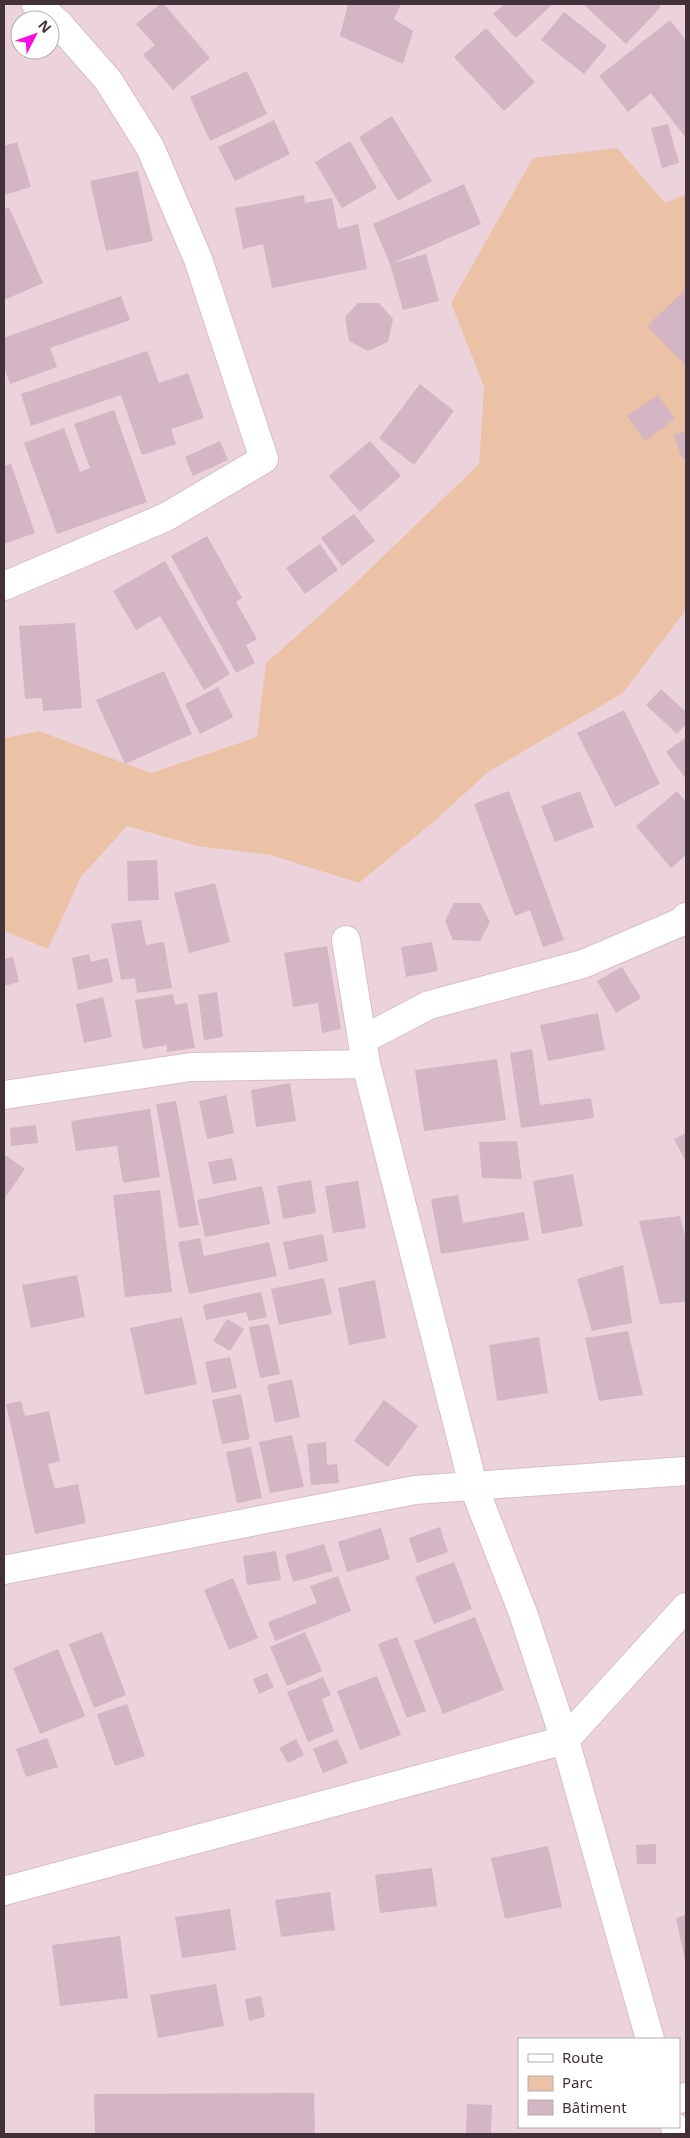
<svg xmlns="http://www.w3.org/2000/svg" width="690" height="2138" viewBox="0 0 690 2138" font-family="'Noto Sans',sans-serif">
<style>
.residential{fill:#ebd2db;fill-rule:evenodd}
.green{fill:#ebc2a5}
.building{fill:#d4b5c3}
.lines{fill:none;stroke-linecap:round;stroke-linejoin:round}
.minor-casing{stroke:#d9bdc7;stroke-width:30}
.minor{stroke:#fff;stroke-width:28}
</style>
<rect width="100%" height="100%" fill="#f2e1e7"/>
<!-- residential -->
<path class="residential" d="M4 4H686V194L665 204 617 148 451 303 484 387 479 464 348 590 266 663 258 737 151 773 39 731 4 738ZM20 20H50V50H20Z
M686 610V2134H4V931L48 949 81 877 127 826 197 846 270 855 359 883 437 819 488 772 623 693ZM519 2039H679V2127H519Z"/>
<!-- green -->
<path class="green" d="M617 148 665 203 686 194V610L623 693 488 772 437 819 359 883 270 855 197 846 127 826 81 877 48 949 4 931V738L39 731 151 773 257 737 266 663 348 590 479 464 484 387 451 303 533 158Z"/>
<!-- building -->
<path class="building" d="M160 4H164L210 58 173 90 143 55 155 45 136 24Z
M348 4H401L394 19 413 31 403 64 340 36Z
M504 4H553L516 38 493 14Z
M583 4H659L661 7 626 44Z
M564 12 607 46 584 74 541 40Z
M670 20 686 40V138L651 93 628 112 599 76Z
M486 28 535 82 504 111 454 57Z
M247 71 267 114 210 141 190 97Z
M392 116 432 181 398 201 359 137Z
M274 120 290 154 235 181 218 147Z
M668 124 679 163 662 168 651 128Z
M350 141 377 188 342 208 315 162Z
M17 142 31 187 4 195V146Z
M138 171 153 241 106 251 90 181Z
M464 184 481 224 390 264 426 254 439 301 403 310 390 264 373 224Z
M304 195 305 203 332 198 338 229 358 224 367 269 272 288 263 244 243 249 235 208Z
M9 207 43 283 4 300V210Z
M686 289V364L685 365 647 326Z
M121 296 130 320 50 348 57 367 10 384 4 367V338Z
M358 303H379L393 319 388 342 368 351 349 341 345 317Z
M147 351 159 383 188 373 204 418 171 429 176 444 142 455 121 395 31 426 21 394Z
M420 384 454 411 414 465 379 438Z
M658 395 675 419 645 441 627 416Z
M114 410 147 502 57 534 24 443 64 428 80 472 90 468 74 424Z
M686 431V457L682 459 674 435Z
M220 441 228 460 193 476 185 457Z
M370 441 401 476 360 512 329 476Z
M11 464 35 533 4 544V466Z
M354 514 375 541 342 566 321 538Z
M207 536 242 598 236 602 257 639 246 645 255 663 236 673 171 556Z
M320 544 338 570 305 594 286 568Z
M165 561 230 674 204 690 160 616 136 630 113 591Z
M75 623 82 708 43 711 42 698 25 699 19 626Z
M164 671 192 734 125 764 96 700Z
M218 687 233 717 200 734 185 704Z
M661 689 686 712V724L677 734 646 705Z
M624 710 660 784 615 807 577 733Z
M686 737V779L666 752Z
M509 791 564 940 543 947 530 910 515 916 474 804Z
M580 791 594 827 555 842 541 806Z
M677 791 686 802V855L671 868 636 826Z
M157 860 159 900 128 901 127 861Z
M215 883 230 942 189 953 174 893Z
M454 903H480L490 922 480 941 453 940 445 921Z
M141 920 146 945 164 942 172 988 137 993 135 978 121 980 111 924Z
M432 942 438 971 406 977 401 947Z
M327 946 341 1029 322 1033 318 1003 293 1007 284 953Z
M89 954 91 962 108 958 113 982 78 990 72 958Z
M13 957 19 982 4 986V959Z
M622 967 641 998 616 1013 597 981Z
M217 992 223 1037 204 1040 198 995Z
M173 994 175 1005 187 1003 195 1048 167 1052V1045L143 1049 135 1000Z
M103 997 112 1037 84 1043 76 1004Z
M598 1013 605 1050 548 1061 540 1025Z
M532 1049 540 1105 591 1098 594 1118 521 1128 510 1053Z
M497 1059 506 1120 424 1131 415 1070Z
M290 1083 296 1121 256 1127 251 1090Z
M226 1095 234 1133 207 1139 199 1101Z
M176 1101 199 1225 179 1228 156 1104Z
M150 1109 160 1177 123 1183 117 1146 76 1151 71 1121Z
M36 1125 38 1143 11 1146 10 1128Z
M686 1133V1162L674 1139Z
M517 1141 522 1179 482 1178 479 1142Z
M4 1154 25 1169 4 1199Z
M232 1158 237 1180 213 1184 208 1162Z
M573 1174 583 1226 542 1234 533 1181Z
M311 1180 316 1213 283 1219 277 1186Z
M358 1181 366 1228 333 1233 325 1186Z
M262 1186 270 1224 205 1237 197 1200Z
M160 1190 172 1292 125 1297 113 1195Z
M458 1195 463 1223 524 1212 529 1240 441 1254 431 1199Z
M680 1216 686 1240V1302L660 1304 639 1221Z
M323 1234 328 1261 289 1270 283 1242Z
M200 1238 204 1256 269 1242 277 1276 189 1294 178 1242Z
M623 1265 632 1323 592 1331 577 1279Z
M77 1275 85 1317 31 1328 22 1285Z
M324 1278 332 1314 279 1325 271 1289Z
M375 1280 386 1338 349 1345 338 1288Z
M261 1292 267 1317 249 1321 246 1312 206 1320 203 1305Z
M182 1317 197 1384 145 1395 130 1328Z
M227 1319 244 1329 230 1351 213 1341Z
M269 1324 280 1374 260 1378 249 1327Z
M628 1331 643 1395 599 1401 585 1338Z
M539 1337 548 1393 497 1401 489 1345Z
M230 1357 237 1388 212 1393 205 1362Z
M292 1379 300 1417 275 1423 267 1385Z
M241 1394 250 1439 222 1444 212 1400Z
M384 1400 418 1426 388 1467 354 1441Z
M21 1401 25 1416 49 1411 60 1461 48 1464 55 1489 78 1484 86 1523 35 1534 6 1404Z
M292 1435 304 1487 270 1493 259 1442Z
M326 1442 327 1465 337 1464 339 1483 311 1485 307 1444Z
M251 1447 262 1498 237 1503 226 1452Z
M440 1527 448 1552 417 1563 409 1538Z
M381 1528 390 1559 347 1572 338 1542Z
M324 1544 333 1571 293 1582 285 1555Z
M276 1551 281 1580 247 1585 243 1556Z
M454 1562 472 1609 434 1624 415 1577Z
M338 1576 351 1611 275 1641 268 1622 317 1603 310 1586Z
M233 1578 258 1638 229 1650 204 1590Z
M475 1617 504 1690 443 1714 414 1641Z
M102 1632 126 1695 94 1708 69 1644Z
M305 1632 322 1671 287 1686 270 1647Z
M397 1637 426 1711 407 1718 378 1644Z
M58 1649 85 1716 40 1734 13 1668Z
M267 1673 274 1687 259 1694 253 1679Z
M377 1676 401 1735 360 1750 337 1691Z
M323 1677 331 1695 322 1699 334 1731 308 1742 287 1692Z
M127 1704 145 1756 115 1766 97 1714Z
M47 1738 58 1767 26 1777 16 1749Z
M296 1739 304 1755 288 1763 279 1748Z
M337 1739 348 1763 323 1773 313 1749Z
M656 1844V1864H637L636 1845Z
M548 1846 562 1907 505 1919 491 1858Z
M432 1868 437 1906 380 1913 375 1875Z
M330 1892 335 1930 281 1937 275 1900Z
M230 1909 236 1950 182 1958 175 1917Z
M686 1915V1959L685 1960 676 1918Z
M120 1936 128 1998 60 2006 52 1945Z
M216 1984 224 2026 158 2038 150 1995Z
M261 1996 265 2017 249 2021 245 1999Z
M314 2093 315 2134H95L94 2094Z
M467 2104 492 2105 491 2134H466Z"/>
<g class="lines">
<!-- minor casing -->
<g class="minor-casing">
<path id="minor" d="M4 586 166 517 264 459 198 259 150 147 108 80 58 23 36 4
M346 940 366 1064 473 1485 523 1613 565 1740 650 2039
M362 1040 429 1005 583 964 681 922 686 917
M4 1095 191 1067 366 1064
M4 1570 415 1490 686 1471
M4 1891 565 1740 686 1607
M679 2099 686 2097
M675 2127 677 2134"/>
</g>
<!-- minor -->
<use href="#minor" class="minor"/>
</g>
<!-- border -->
<rect width="690" height="2138" fill="none" stroke="#433139" stroke-width="10"/>
<!-- legend -->
<rect x="518" y="2038" width="162" height="90" fill="#ffffff" stroke="#b4adb0"/>
<rect x="528" y="2054" width="25" height="8" fill="#ffffff" stroke="#b4adb0"/>
<text x="562" y="2063" font-size="15" fill="#433139">Route</text>
<rect x="528" y="2076" width="25" height="15" fill="#ebc2a5" stroke="#b4adb0"/>
<text x="562" y="2088" font-size="15" fill="#433139">Parc</text>
<rect x="528" y="2100" width="25" height="15" fill="#d4b5c3" stroke="#b4adb0"/>
<text x="562" y="2113" font-size="15" fill="#433139">Bâtiment</text>
<!-- north arrow -->
<g transform="translate(35 35) rotate(49)"><circle r="24" fill="#ffffff" stroke="#b4adb0"/>
<path d="M0-4L9 19L0 12L-9 19Z" fill="#ff0be4"/>
<text y="-8" font-size="14" font-weight="bold" text-anchor="middle" fill="#433139">N</text>
</g>
</svg>
